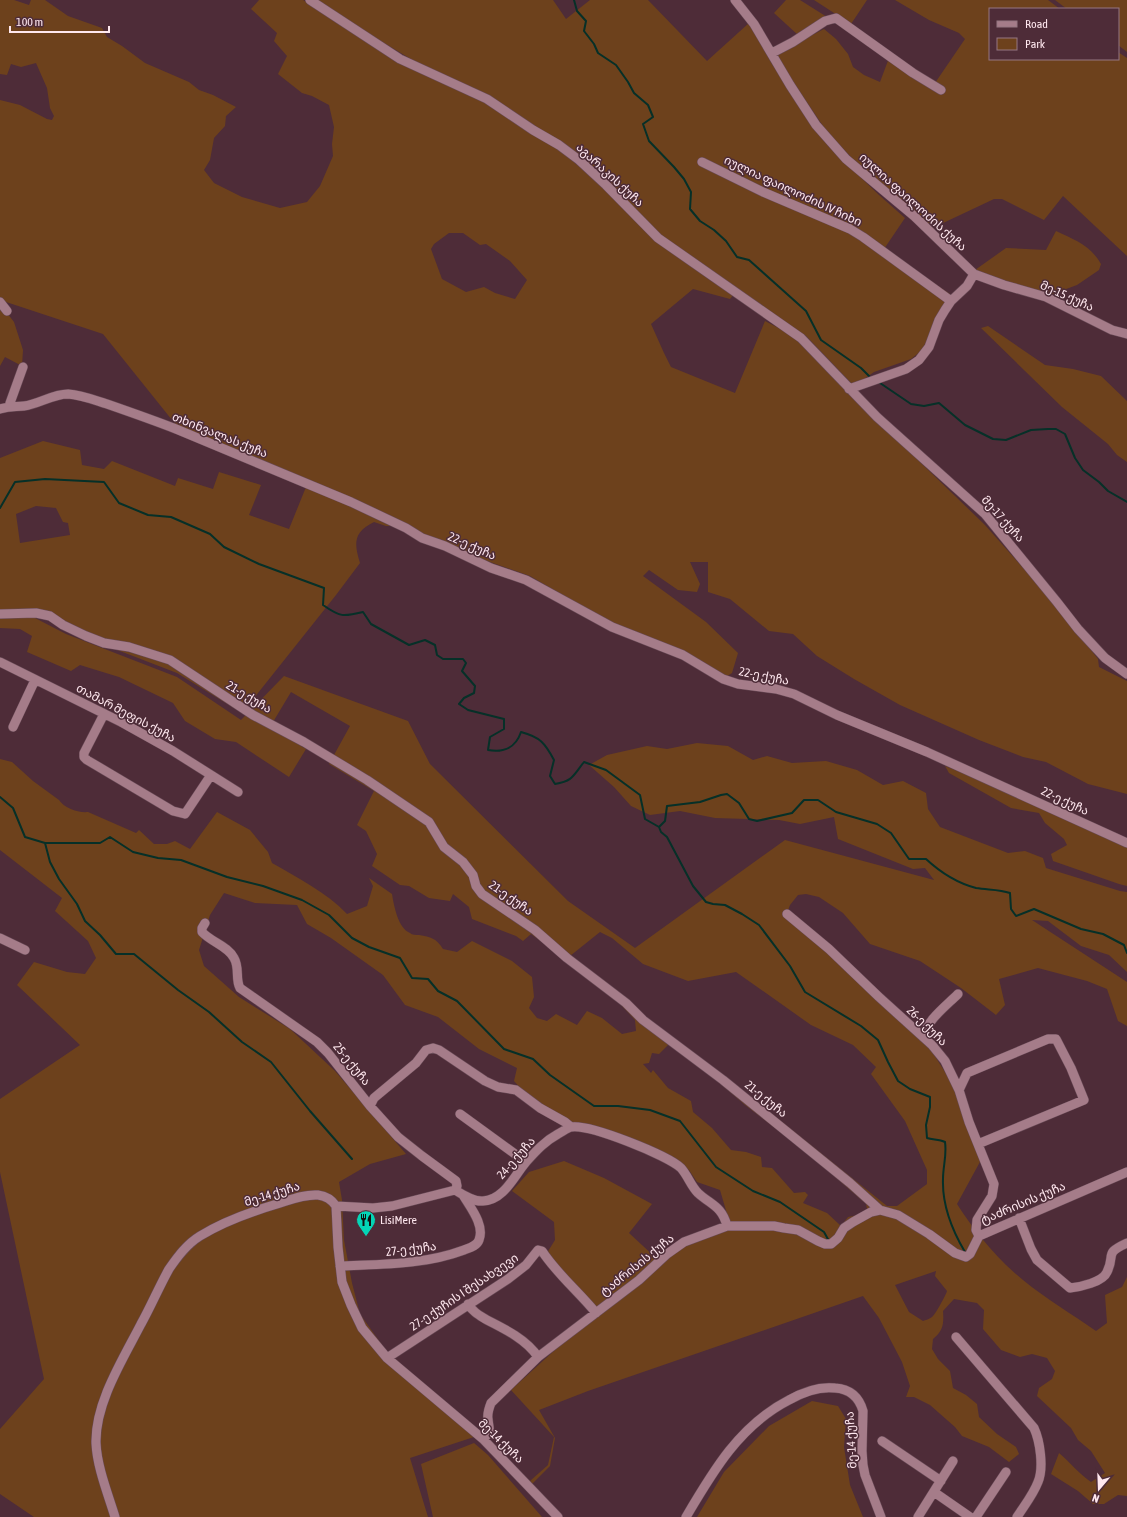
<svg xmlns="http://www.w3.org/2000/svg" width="1127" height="1517" viewBox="0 0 1127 1517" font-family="'Asap Condensed','Noto Sans Georgian',sans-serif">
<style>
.green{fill:#6d411c;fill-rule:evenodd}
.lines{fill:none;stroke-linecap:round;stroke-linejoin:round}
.stream{stroke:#063028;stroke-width:2}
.minor-casing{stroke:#684a56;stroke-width:10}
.minor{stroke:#a57c89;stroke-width:9}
.labels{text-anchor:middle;stroke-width:3;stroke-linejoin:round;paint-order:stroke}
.street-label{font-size:12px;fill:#ffe8ef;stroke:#4e2c38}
.poi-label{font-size:12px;fill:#ffe8ef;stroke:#4e2c38;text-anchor:start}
</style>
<rect width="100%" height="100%" fill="#4e2c38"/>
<!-- green -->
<path class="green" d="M0 0H14L29 5 31 0H45L68 16 102 28 107 37 122 46 145 63 189 82 199 90 213 95 236 107 226 116 225 126 214 138 210 160 204 170 214 183 242 197 280 208 307 202 320 186 333 156 332 144 334 127 329 105 312 96 302 93 278 74 287 56 274 41 277 33 251 9 259 0H303L502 111 557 148 616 197 655 239 711 281 734 294 730 299 693 289 651 324 664 353 671 367 735 393 765 321 796 337 861 405 985 525 1048 596 1098 659 1099 667 1127 681V794L1088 784 1046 762 1023 757 979 740 900 705 854 679 817 656 793 634 769 631 730 599 708 592V562H690L700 584 697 592 678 590 649 570 643 576 706 622 738 653 732 673 726 677 702 661 604 619 530 576 473 556 176 425 103 334 0 300V100L20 105 47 119 52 120 54 116 50 108 47 88 36 63 21 67 11 64 7 75 0 74ZM449 233H463L480 245 486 244 510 261 527 280 515 299 495 293 484 287 466 292 442 279 431 249 434 244Z
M317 0H553L566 19 590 0H648L707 61 749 23 772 64 811 123 829 147 879 195 905 218 884 249 953 296 921 351 911 359 874 372 854 386 806 336 771 313 659 236 602 173 575 153 490 96 421 65 369 34Z
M786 0H800L827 17 798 35 774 13Z
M814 0H867L851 24Z
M895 0H1048L1060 9H990V59H1118V52L1127 58V256L1063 196 1044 220 1002 199H994L941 224 932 225 924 222 887 191 850 156 825 129 780 62 777 56 779 52 824 29 836 39 848 54 853 67 864 75 880 82 889 58 932 90 935 83 965 39 959 33 929 20Z
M1055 0H1127V52L1118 45V9H1067Z
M1056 231C1075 240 1090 245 1101 264L1099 270 1077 285 1047 296 975 270 1006 248 1046 250Z
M0 304 14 322 23 350 22 366 5 357 0 366Z
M988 326 1045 365 1073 369 1101 376 1127 401V462L1117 455 1108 444 1062 407 981 328Z
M43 441 80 450 82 465 104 469 112 461 175 486 178 478 213 489 219 472 261 485 249 515 289 529 306 487 396 526H386L374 522C353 532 354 544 360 563L336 595 242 713 177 673 68 631 36 614 8 616 35 618 66 634 177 677 241 720 284 676 408 721 430 764 568 901 635 948 785 840 934 880 925 868 913 869 838 839 834 817 800 824 779 820 715 818 680 811 650 815 631 806 614 787 589 765 607 755 647 746 667 749 697 743 728 746 753 760 767 756 792 763 826 761 857 770 883 785 903 781 926 793 928 809 940 827 1008 853 1025 851 1043 858 1046 868 1120 891 1127 892V972L1109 955 1081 946 1048 921 1032 920 1127 982V1026L1118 1021 1107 989 1087 981 1038 968 999 979 1005 1005 996 1015 961 988 920 961 870 944 843 913 819 897 806 894 798 895 790 905 786 916 866 984 929 1047 954 1086 981 1160 957 1204C975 1232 997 1259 1023 1280 1046 1299 1072 1314 1096 1331L1107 1323 1105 1295 1122 1287 1127 1277V1496L1118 1495 1104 1504H1093L1078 1491 1051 1474 1059 1453C1071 1463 1078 1473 1091 1482L1105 1473 1091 1451 1078 1440 1071 1428 1037 1396 1039 1388 1052 1379 1055 1371 1047 1358 1032 1354 1020 1357 1001 1350 983 1329 984 1310 977 1303 954 1299 943 1311C944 1324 943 1331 933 1339L932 1349 938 1359 950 1371 953 1388 966 1395 977 1404 979 1417 997 1434 1016 1447 1019 1454 1009 1462 989 1447 962 1436 955 1427 930 1405 914 1397H906L910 1386 902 1362 879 1318 863 1296 588 1391 539 1410 555 1438 550 1466 532 1484 480 1435 410 1458 428 1517H34L0 1494V1429L44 1379 0 1172V1099L80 1045 17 985 34 962 67 972 85 974 96 958 88 941 55 911 62 898 0 850V759L12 762 33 781 59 800C64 808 78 813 88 812L136 833 139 830 154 844H167L175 841 190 849 217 812 250 830 268 852 272 863C298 878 326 892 347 914L367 906 373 886 369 878 392 894C394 906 398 928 410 933 412 935 416 935 419 935 431 937 436 938 443 949L457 952 472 941 512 961 532 977 534 997 529 1008 537 1018 547 1021 556 1014 577 1025 587 1011 602 1018 622 1034 636 1031 635 1020 607 990 531 934 523 941 516 936 472 919 469 907 453 894 450 901 429 898 409 886 400 885 372 866 377 854 366 831 357 825 374 791 329 764 350 726 291 692 270 727 306 749 289 777 236 742 215 739 185 721 173 703 119 677 80 665 71 671 27 652 32 636 20 629 0 628V458ZM36 506 56 508 63 522 68 523 70 535 20 543 16 514ZM224 893 255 903 297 905 307 924 331 938 383 975 405 1005 438 1017 479 1049 517 1068 514 1081 537 1106 561 1119 578 1125 612 1132 648 1146 689 1170 697 1182 720 1190 730 1224 683 1239 656 1258 629 1233 652 1204 604 1178 564 1161 529 1172 512 1191 554 1222 555 1240 547 1253 600 1315 556 1349 511 1390 554 1437 548 1465 530 1481 462 1417 387 1352 360 1314 352 1283 344 1240 342 1200 339 1182 370 1164 406 1154 335 1071 290 1029 239 997 204 966 199 950 210 915ZM600 932 612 938 643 964 688 981 736 972 811 1025 853 1045 876 1067 871 1074 905 1121 927 1170V1184L897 1206H887L751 1097 645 1020 623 998 570 956ZM668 1045H673L700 1066 745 1105 810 1155 866 1204 867 1209 862 1214 848 1217 841 1226 827 1213 803 1203 808 1195 805 1192 794 1193 772 1168 762 1167 761 1157 746 1152 731 1150 712 1128 693 1112 691 1101 668 1088 653 1070 651 1073 643 1064 649 1063 652 1053 659 1054ZM936 1271 935 1276 947 1291C946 1295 935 1315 932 1317 930 1319 925 1320 923 1321L909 1312 895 1285Z
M945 766 973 777 1127 845V886L1119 884 1053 861 1051 854 1067 845 1064 839 1045 823 1039 813 1011 808 949 773Z
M812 1401 838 1406 846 1419 844 1447 850 1485 863 1517H697L724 1472 769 1426Z
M474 1443 488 1455 542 1517H433L421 1464Z"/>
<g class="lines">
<!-- stream -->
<path class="stream" d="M574 0 577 11 586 21 584 31 594 44 598 53 616 65 628 82 634 93 648 105 653 117 643 124 649 141 674 167 684 179 691 192 690 209 700 221 714 230 726 241 737 257 749 260 806 311 821 340 861 368 871 378
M880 383 911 404 924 406 939 403 965 425 993 439 1006 440 1031 430 1048 429H1056L1065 434 1075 458 1083 470 1099 482 1108 491 1127 502
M0 508 15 482 45 479 104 482 119 503 148 515 171 517 210 534 224 547 259 564 324 588 323 605C340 617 343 617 363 612L371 624 409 645 425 640 435 645 437 655 443 659H463L466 663 462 671 475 686 474 693 464 698 459 704 468 710 504 719V729L490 737 488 750C504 753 516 747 521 732 540 737 545 743 554 760L550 776 555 784C573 781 573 776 584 762L606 770 640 795 645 819 659 827 665 821 667 806 700 802 721 795 727 794 739 803 749 819 757 821 792 813 804 800H818L836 812 877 824 891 833 909 859H926C940 872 957 883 976 888 988 890 999 889 1010 893L1011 909 1016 916 1034 909 1081 929 1103 934 1124 945 1127 953
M0 797 13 808 25 837 45 843H100L110 837 133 852 158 858 181 860 227 877 263 886 302 900 329 915 352 938 369 947 400 958 412 978 428 979 438 991 457 1001 504 1049 533 1059 550 1075 594 1106H618L650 1110 680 1121 716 1167 753 1191 780 1202 824 1232 829 1241
M659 827 661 832 667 837 693 886 706 902 713 904 725 905 742 914 759 925 790 966 805 992 861 1026 878 1040 888 1062 898 1081 910 1089 930 1097V1107L926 1125 927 1138C933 1140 939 1139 945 1142 947 1155 943 1166 943 1179 942 1206 952 1230 965 1252
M45 843 50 862 59 879 77 904 85 921 100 935 116 954H134L178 990 209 1012 242 1042 271 1062 310 1111 352 1159"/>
<!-- minor casing -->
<g class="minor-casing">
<path id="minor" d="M310 0 400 59 487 99 533 130 559 145 579 160 606 185 658 238 801 338 877 417 985 514 1057 602 1078 629 1105 658 1127 674
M735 0 754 24 790 85 816 125 846 159 914 216 974 274 1004 285 1046 297 1112 330 1127 334
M772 53 793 42 825 21 836 18 913 73 941 90
M702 162 763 192 850 229 863 237 951 301
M0 302 7 311
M849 389 906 369 919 360 929 347 939 320 945 310 951 301 967 286 974 274
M11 406 10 403 23 367
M0 409C10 406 15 407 24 406 39 404 53 394 68 394 82 395 94 400 107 404 130 412 153 420 176 429L351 502 406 528 422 538 445 546 491 568 526 580 612 627 683 655 723 679 738 684 776 689 794 694 837 715 927 752 1127 843
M0 614 36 613 50 616 63 625 86 636 104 643 129 647 170 660 253 715 304 742 367 780 429 822 444 847 463 862 473 875 476 886 482 894 535 930 567 958 626 1003 643 1020 723 1080 850 1183 880 1210
M0 662 121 722 173 751 238 792
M104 714 84 753V757L87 760 173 811 185 814 211 775
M13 727 35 680
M787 914 829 949 879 997 932 1045 945 1061 959 1090 969 1122 994 1184 992 1196 977 1220 976 1230 979 1236
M205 923 202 928V932C211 942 228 946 234 958 240 968 235 979 240 988L317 1042 328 1053 370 1106 398 1137 422 1156 456 1181 457 1186 455 1190
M0 938 25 950
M923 1037C927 1020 946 1006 958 994
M959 1090 967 1073 1048 1039H1056L1071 1068 1084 1100 978 1144
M370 1106 374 1098 416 1063 426 1050 433 1048 439 1050 485 1081 498 1087 516 1090 540 1108 565 1122 571 1127
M460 1114 526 1162
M336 1206 373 1208 392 1206 455 1190C463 1195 474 1202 483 1201 504 1200 514 1176 526 1162 536 1151 545 1141 558 1134 562 1132 567 1128 571 1127 590 1124 667 1155 681 1168 688 1176 691 1186 698 1193 711 1205 722 1206 727 1226
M1019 1218 1031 1249 1037 1260 1070 1288C1080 1287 1103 1282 1107 1272 1116 1254 1103 1254 1127 1243
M340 1266C382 1264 424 1265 464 1250 469 1248 477 1246 479 1240 485 1225 470 1207 463 1195
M468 1304C474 1313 479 1315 487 1320 505 1329 527 1340 538 1357
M956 1337 1034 1428C1040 1441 1044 1468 1038 1482 1033 1495 1024 1506 1017 1517
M387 1358 508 1279 526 1265 538 1250 542 1251C557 1274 579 1292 596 1313
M483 1439C492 1431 489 1430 488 1419 487 1413 489 1408 491 1403L538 1357 639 1280 667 1254 684 1242 727 1226H774L784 1228 798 1230 818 1241 825 1244H831L838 1238 844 1228 853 1222 871 1212 880 1210 898 1215 929 1234 955 1253 966 1257 970 1254 979 1236 1127 1172
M882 1441 941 1481
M934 1492 970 1517
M115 1517C108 1494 97 1467 96 1443 95 1403 123 1359 141 1324 151 1306 159 1287 169 1269 178 1256 187 1244 200 1236 224 1221 250 1212 277 1204 290 1200 304 1194 318 1195 326 1196 332 1200 336 1206L338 1247 342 1282 351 1305 362 1328 387 1358 483 1439 558 1517
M686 1517C713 1471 740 1425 789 1400 803 1392 818 1386 835 1388 850 1389 859 1397 863 1411L862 1451 863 1465 865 1475 881 1517
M918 1517 953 1461
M976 1517 1006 1472"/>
</g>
<!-- minor -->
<use href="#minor" class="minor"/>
</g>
<!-- icons -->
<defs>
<g id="restaurant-pin" transform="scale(1)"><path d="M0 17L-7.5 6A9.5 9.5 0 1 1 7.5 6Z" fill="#04d5b6" stroke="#4e2c38"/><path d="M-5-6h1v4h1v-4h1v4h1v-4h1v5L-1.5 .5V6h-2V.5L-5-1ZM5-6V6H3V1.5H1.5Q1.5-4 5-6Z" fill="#111"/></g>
</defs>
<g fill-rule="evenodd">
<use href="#restaurant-pin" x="366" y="1220"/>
</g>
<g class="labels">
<!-- street labels -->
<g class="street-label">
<text transform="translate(610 175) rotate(43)" y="4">აგარაკის ქუჩა</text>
<text transform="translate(793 191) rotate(25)" y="4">იულია ფაილოძის IV ჩიხი</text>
<text transform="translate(913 202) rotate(42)" y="4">იულია ფაილოძის ქუჩა</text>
<text transform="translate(1067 296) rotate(24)" y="4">მე-15 ქუჩა</text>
<text transform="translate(220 435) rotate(22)" y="4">თხინვალას ქუჩა</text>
<text transform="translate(1003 519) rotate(48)" y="4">მე-17 ქუჩა</text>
<text transform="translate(472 546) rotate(24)" y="4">22-ე ქუჩა</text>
<text transform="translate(764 676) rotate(11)" y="4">22-ე ქუჩა</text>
<text transform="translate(249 697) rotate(31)" y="4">21-ე ქუჩა</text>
<text transform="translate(126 713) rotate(28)" y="4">თამარ მეფის ქუჩა</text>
<text transform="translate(1065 801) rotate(25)" y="4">22-ე ქუჩა</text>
<text transform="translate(511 898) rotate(35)" y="4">21-ე ქუჩა</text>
<text transform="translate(927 1026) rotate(44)" y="4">26-ე ქუჩა</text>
<text transform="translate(352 1064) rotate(51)" y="4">25-ე ქუჩა</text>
<text transform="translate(766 1099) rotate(39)" y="4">21-ე ქუჩა</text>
<text transform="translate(516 1158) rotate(-49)" y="4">24-ე ქუჩა</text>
<text transform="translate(272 1194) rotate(-17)" y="4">მე-14 ქუჩა</text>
<text transform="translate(1023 1203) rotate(-23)" y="4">ტაძრისის ქუჩა</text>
<text transform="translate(411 1249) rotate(-7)" y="4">27-ე ქუჩა</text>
<text transform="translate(637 1265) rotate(-39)" y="4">ტაძრისის ქუჩა</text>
<text transform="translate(464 1292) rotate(-34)" y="4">27-ე ქუჩის I შესახვევი</text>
<text transform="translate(851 1440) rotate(-93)" y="4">მე-14 ქუჩა</text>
<text transform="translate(501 1441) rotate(44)" y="4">მე-14 ქუჩა</text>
</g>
<!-- poi labels -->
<g class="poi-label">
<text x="380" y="1224">LisiMere</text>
</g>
</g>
<!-- legend -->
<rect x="989" y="8" width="130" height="52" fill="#4e2c38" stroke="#957781"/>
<rect x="997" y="21" width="20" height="6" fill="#a57c89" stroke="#957781"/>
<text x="1025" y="28" font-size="12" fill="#ffe8ef">Road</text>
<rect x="997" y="38" width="20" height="12" fill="#6d411c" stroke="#957781"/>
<text x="1025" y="48" font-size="12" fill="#ffe8ef">Park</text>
<!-- north arrow -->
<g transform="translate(1099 1489) rotate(199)" stroke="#4e2c38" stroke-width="3" paint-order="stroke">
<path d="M0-3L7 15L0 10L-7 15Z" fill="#ffe8ef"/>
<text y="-6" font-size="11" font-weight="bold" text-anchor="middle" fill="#ffe8ef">N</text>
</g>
<!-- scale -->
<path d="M10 26v6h99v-6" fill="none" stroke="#ffe8ef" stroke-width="2"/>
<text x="16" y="26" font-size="12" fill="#ffe8ef" stroke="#4e2c38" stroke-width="3" paint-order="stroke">100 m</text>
</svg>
